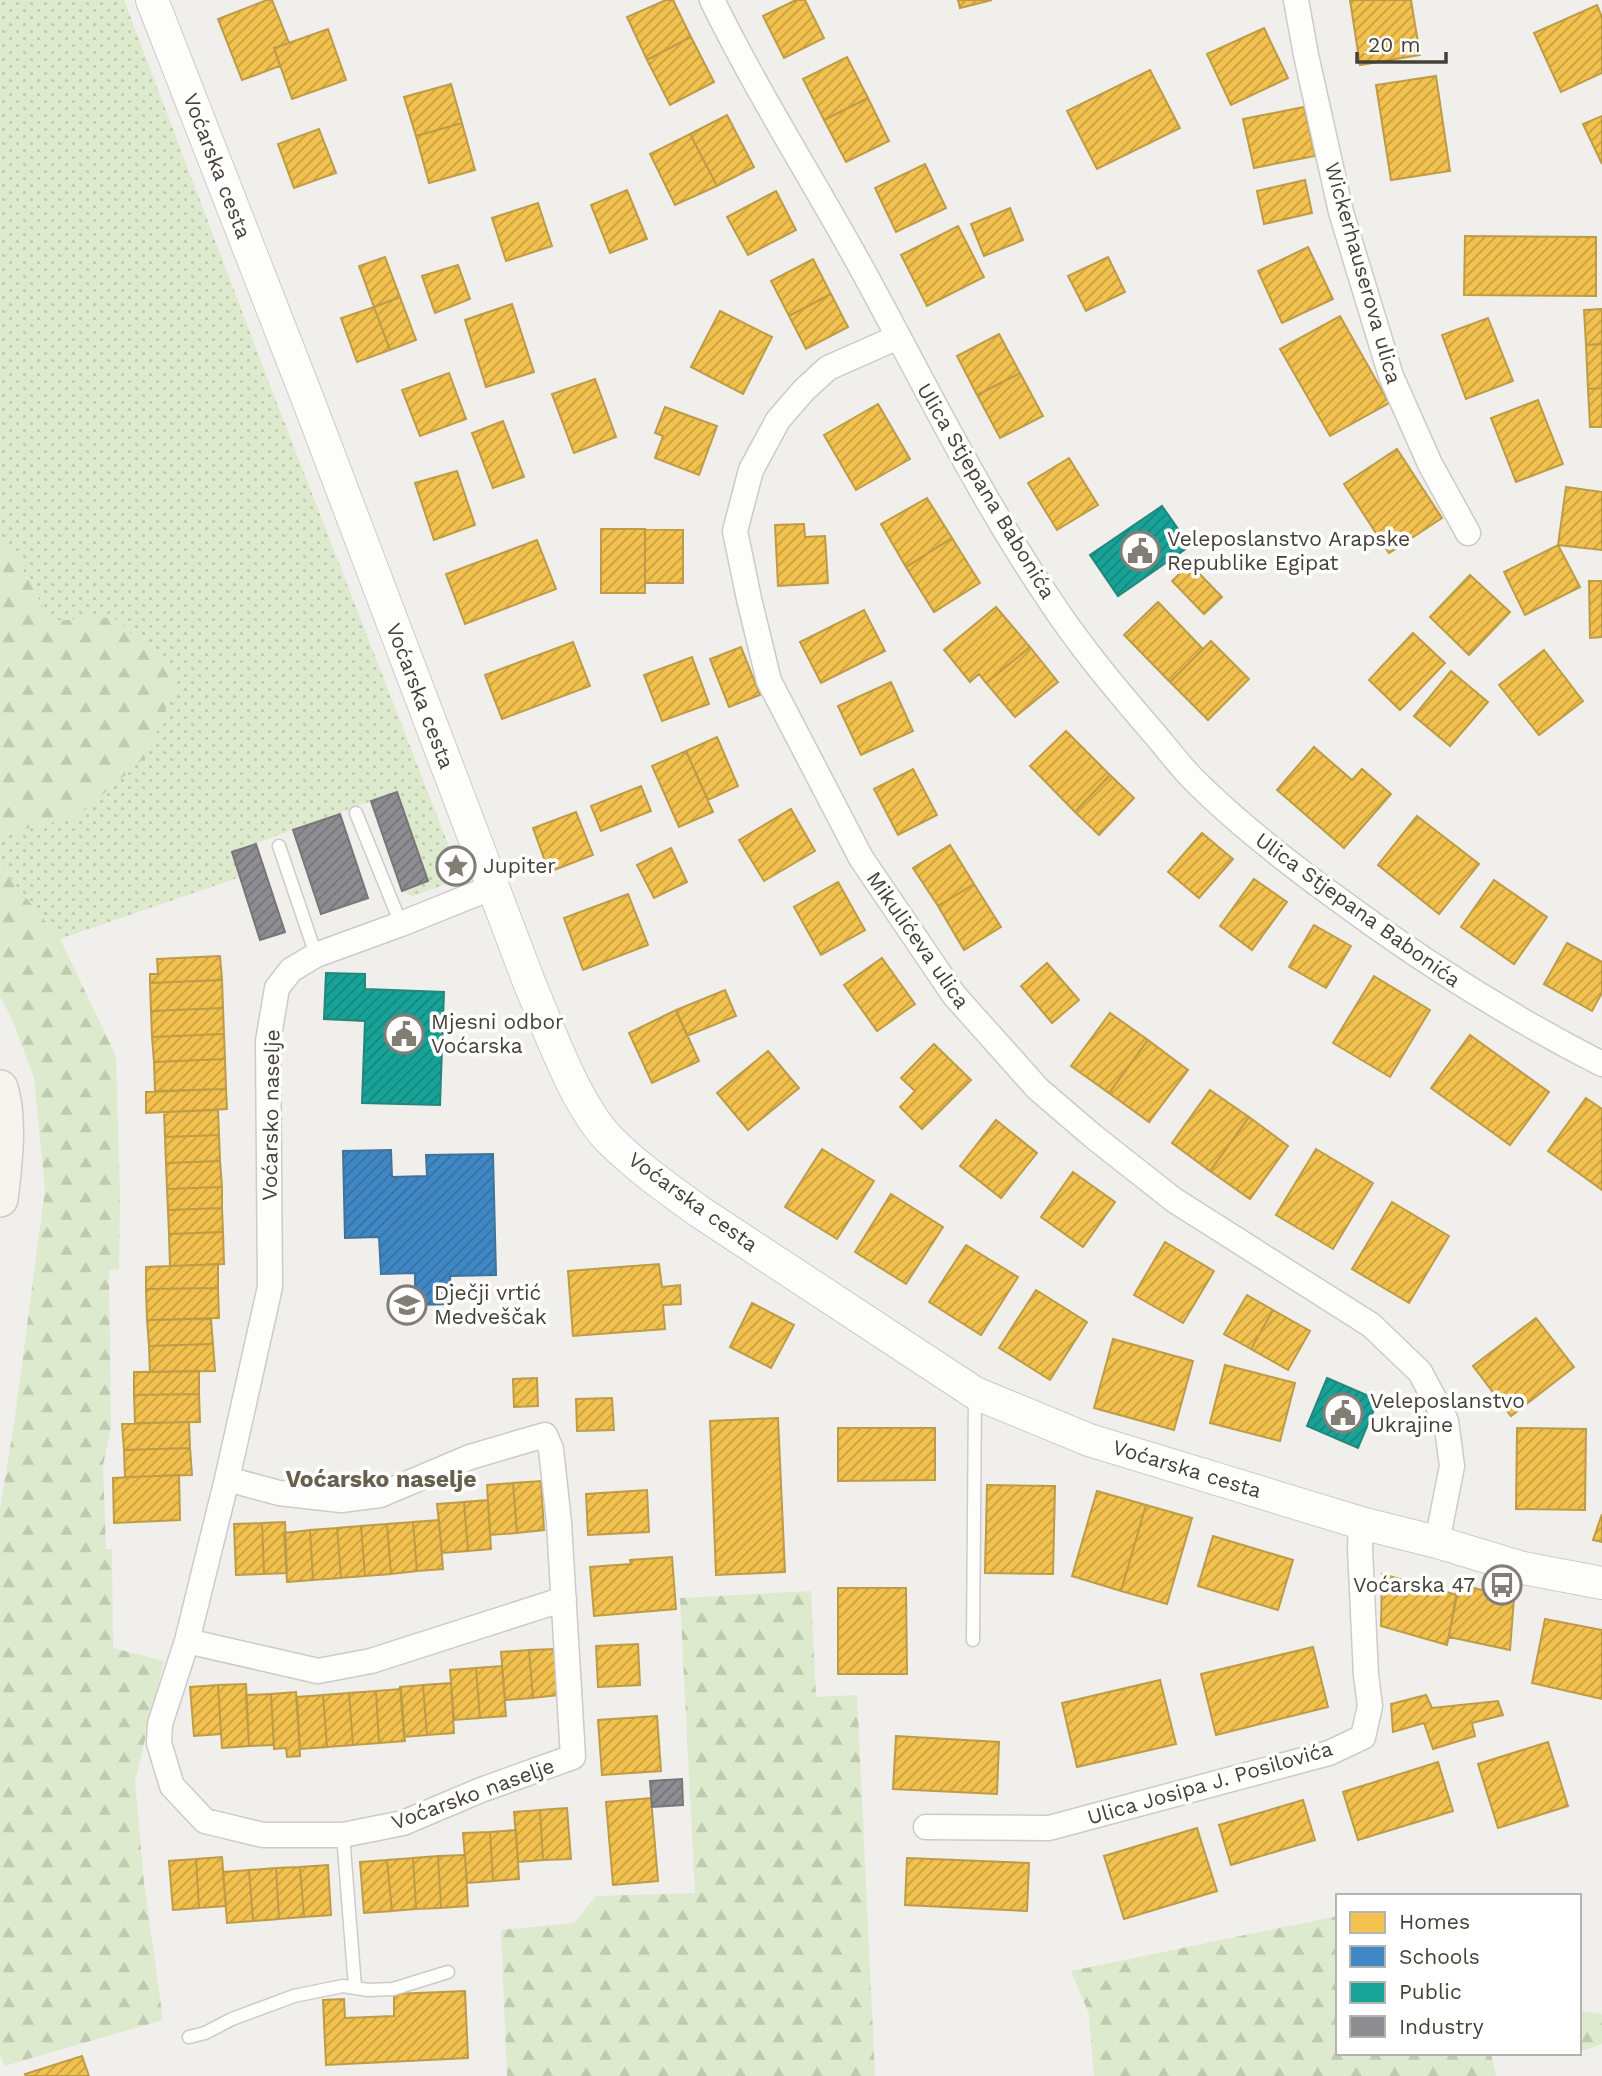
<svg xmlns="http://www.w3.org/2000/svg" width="1602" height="2076" viewBox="0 0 1602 2076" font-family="'Work Sans',sans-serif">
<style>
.grass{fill:url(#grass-dots)}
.forest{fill:url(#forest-firs)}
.homes{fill:url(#homes-hatch);stroke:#be9b47;stroke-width:2}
.schools{fill:url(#schools-hatch);stroke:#41739a;stroke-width:2}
.public{fill:url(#public-hatch);stroke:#25867b;stroke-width:2}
.industry{fill:url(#industry-hatch);stroke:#787677;stroke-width:2}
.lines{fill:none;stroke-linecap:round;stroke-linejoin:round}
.service-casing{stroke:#cdcbc7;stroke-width:15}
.minor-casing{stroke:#cdcbc7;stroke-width:27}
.tertiary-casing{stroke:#cdcbc7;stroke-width:34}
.secondary-casing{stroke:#ceccc2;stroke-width:38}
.service{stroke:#fdfdfc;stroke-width:12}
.minor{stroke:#fdfdfc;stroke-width:24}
.tertiary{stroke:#fdfdfc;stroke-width:32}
.secondary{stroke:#f6f4ef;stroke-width:35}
.labels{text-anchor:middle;stroke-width:7;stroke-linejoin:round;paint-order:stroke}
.street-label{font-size:21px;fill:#464137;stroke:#fff}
.poi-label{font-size:21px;fill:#464137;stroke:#fff;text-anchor:start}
.neighbourhood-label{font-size:23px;font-weight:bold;fill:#685f4f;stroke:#fff}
</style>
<defs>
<pattern id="grass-dots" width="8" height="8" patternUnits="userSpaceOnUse" patternTransform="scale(1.75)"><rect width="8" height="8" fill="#ddeacd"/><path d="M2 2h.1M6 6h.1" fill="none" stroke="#bfcab1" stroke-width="1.8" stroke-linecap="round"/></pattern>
<pattern id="forest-firs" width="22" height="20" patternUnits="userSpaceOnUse" patternTransform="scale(1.75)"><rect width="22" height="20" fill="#ddeacd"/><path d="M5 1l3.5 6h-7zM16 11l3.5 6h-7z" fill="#bfcab1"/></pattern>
<pattern id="homes-hatch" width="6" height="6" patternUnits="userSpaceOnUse" patternTransform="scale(1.75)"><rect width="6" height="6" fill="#f2c14e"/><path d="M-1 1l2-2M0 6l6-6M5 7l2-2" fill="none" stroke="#c69e42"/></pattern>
<pattern id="schools-hatch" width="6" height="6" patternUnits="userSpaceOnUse" patternTransform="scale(1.75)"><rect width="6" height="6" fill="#3f88c5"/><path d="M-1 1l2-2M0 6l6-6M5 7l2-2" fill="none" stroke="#3771a1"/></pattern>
<pattern id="public-hatch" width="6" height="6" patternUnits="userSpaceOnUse" patternTransform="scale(1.75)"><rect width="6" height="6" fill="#17a398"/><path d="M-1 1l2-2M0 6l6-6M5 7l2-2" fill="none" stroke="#17867d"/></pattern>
<pattern id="industry-hatch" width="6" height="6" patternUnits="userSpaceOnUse" patternTransform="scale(1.75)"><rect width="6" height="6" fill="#8d8d92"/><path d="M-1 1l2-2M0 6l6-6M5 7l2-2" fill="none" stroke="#757578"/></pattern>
</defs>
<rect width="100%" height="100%" fill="#f0efeb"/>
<!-- grass -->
<path class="grass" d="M0 0H124L276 401 458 870V874L439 887 412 896 402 891 428 881 396 792 232 852 240 877 60 939 0 866V835L78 816 113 617 50 621 11 547 0 538Z"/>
<!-- forest -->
<path class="forest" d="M0 538 11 547 50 621 113 617 178 676 148 755 78 816 0 835Z
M0 866 60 939 116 1056 120 1193 119 1269 109 1270 111 1428 103 1465 106 1549H112L113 1648 164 1661 135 1781 144 1883 163 2020 4 2066 0 2052V1509L14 1424 45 1190 34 1078 12 1019 0 996Z
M811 1591 816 1697 857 1695 875 2076H507L501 1930 574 1923 596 1896 695 1893 680 1598Z
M1338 1916V2053H1491L1496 2076H1094L1089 2014 1071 1971Z
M1579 2011 1602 2014V2044L1579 2052Z"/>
<!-- homes -->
<path class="homes" d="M267 0H272L289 43 274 48 280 66 242 80 218 19Z
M666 0H673L691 37 647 60 627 17Z
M796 0H805L824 38 784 58 763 16Z
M958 0H992L960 8Z
M1350 0H1411L1420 55 1360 65Z
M1597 5 1602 17V73L1561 92 1534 33Z
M1264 28 1288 78 1231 105 1207 54Z
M328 29 346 80 292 99 274 48Z
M691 37 714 82 670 105 647 60Z
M847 57 868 98 824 120 803 79Z
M1150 70 1180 128 1097 169 1067 111Z
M1436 76 1450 171 1391 180 1376 85Z
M451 84 462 123 416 136 404 97Z
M868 98 889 141 846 162 824 120Z
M1304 107 1315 156 1254 168 1243 119Z
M727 115 754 167 717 186 690 134Z
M1602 116V164L1583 124Z
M462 123 475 170 429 183 416 136Z
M319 129 336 173 294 188 278 144Z
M690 134 717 186 675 205 650 154Z
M925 164 946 208 896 232 875 188Z
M1305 180 1312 213 1264 224 1257 191Z
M627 190 647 239 610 253 591 205Z
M776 191 796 230 748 255 727 217Z
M538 203 552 246 506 261 492 218Z
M1010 208 1023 240 984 256 971 224Z
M958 226 984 277 927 306 901 255Z
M1465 236 1596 237V296L1464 295Z
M1308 247 1333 299 1282 323 1258 271Z
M385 257 400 297 374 307 359 266Z
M1108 257 1125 292 1086 311 1068 276Z
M813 259 831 294 789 316 771 281Z
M458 265 470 299 435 313 422 276Z
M831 294 848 327 806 349 789 316Z
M400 297 416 340 390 350 374 307Z
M512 304 534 372 486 387 465 320Z
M374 307 390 350 357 362 341 318Z
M1602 309V344L1586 345 1584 310Z
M720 311 772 337 743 394 691 367Z
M1340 316 1389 403 1330 436 1280 349Z
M1488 318 1513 381 1466 399 1442 335Z
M999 334 1020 373 977 395 957 356Z
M1602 344V388L1588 389 1586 345Z
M449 373 466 419 420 436 402 390Z
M1020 373 1043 416 1000 438 977 395Z
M595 379 616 437 574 453 552 394Z
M1602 388V427H1590L1588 389Z
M1538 400 1563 464 1516 482 1491 418Z
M878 404 910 459 856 490 824 435Z
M665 407 717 426 699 475 655 458 663 436 655 433Z
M503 421 524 477 493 488 472 433Z
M1397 449 1442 518 1389 553 1344 484Z
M1069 458 1098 505 1057 530 1028 483Z
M457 471 475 525 434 540 415 483Z
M1566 487 1602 492V550L1558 545Z
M927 498 952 538 906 567 881 524Z
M804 524 805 537 825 536 828 583 778 586 775 525Z
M601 529H645V593H601Z
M645 529 683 530V583H645Z
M952 538 980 583 934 612 906 567Z
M537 540 556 589 465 624 446 574Z
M1558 545 1580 587 1525 615 1504 572Z
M1190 564 1222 597 1204 614 1172 581Z
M1470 575 1510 612 1469 655 1430 617Z
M1589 581H1602V637L1590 638Z
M1158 602 1203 649 1170 682 1124 635Z
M996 607 1030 647 986 683 979 674 970 682 944 650Z
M864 610 885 651 821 683 800 642Z
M1413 633 1445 663 1400 710 1369 680Z
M1211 641 1249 679 1208 720 1170 682Z
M573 642 590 686 502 719 485 675Z
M741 647 760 695 729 707 710 659Z
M1030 647 1058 682 1015 717 986 683Z
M1544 650 1583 701 1539 735 1499 685Z
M692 657 709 704 662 721 644 675Z
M1451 671 1488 702 1450 746 1414 716Z
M891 682 913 731 861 755 838 706Z
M1066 731 1110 775 1075 812 1030 766Z
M717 737 738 786 708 800 686 751Z
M1314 747 1352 780 1362 769 1391 794 1344 848 1277 790Z
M686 751 713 812 679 827 652 766Z
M913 769 937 815 898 835 874 789Z
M1110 775 1134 798 1099 835 1075 812Z
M641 786 651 811 601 831 591 806Z
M791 809 815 851 764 881 739 840Z
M576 812 593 855 549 872 533 828Z
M1417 816 1479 864 1439 914 1378 865Z
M1202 833 1233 859 1199 898 1168 872Z
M950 845 974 884 938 906 913 868Z
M671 848 687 882 654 898 637 865Z
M1254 879 1287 902 1252 950 1220 926Z
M1494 880 1547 917 1514 964 1461 927Z
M838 882 865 930 821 955 794 907Z
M974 884 1001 927 964 950 938 906Z
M628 894 648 945 583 970 564 918Z
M1314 925 1351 946 1326 988 1289 967Z
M1567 943 1602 962V993L1592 1011 1544 984Z
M220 956 222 980 150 983V974H158L157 959Z
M882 958 915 1004 877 1031 844 985Z
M1047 963 1079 1000 1052 1023 1021 986Z
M1374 976 1430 1010 1390 1077 1333 1043Z
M222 980 223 1008 151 1011 150 983Z
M725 990 736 1016 687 1036 676 1010Z
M223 1008 224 1034 152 1037 151 1011Z
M676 1010 699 1061 652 1083 629 1033Z
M1110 1013 1148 1040 1109 1093 1071 1066Z
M224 1034 225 1059 154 1062 152 1037Z
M1470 1035 1549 1092 1510 1145 1431 1088Z
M1148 1040 1188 1070 1149 1122 1109 1093Z
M934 1044 971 1080 922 1129 900 1107 915 1091 901 1078Z
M768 1051 799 1088 748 1130 717 1093Z
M225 1059 226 1089 155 1091 154 1062Z
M226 1089 227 1109 146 1113V1092Z
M1210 1090 1249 1117 1210 1171 1172 1143Z
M1586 1098 1602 1109V1190L1548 1151Z
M218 1110 219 1135 165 1137 164 1112Z
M1249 1117 1288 1146 1250 1199 1210 1171Z
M996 1120 1037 1153 1001 1198 960 1166Z
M219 1135 220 1161 166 1163 165 1137Z
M822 1149 874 1181 837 1239 785 1207Z
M1316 1149 1373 1183 1333 1249 1276 1215Z
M220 1161 222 1187 167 1189 166 1163Z
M1073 1172 1115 1202 1083 1247 1041 1217Z
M222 1187V1208L168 1210 167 1189Z
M891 1194 943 1227 906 1284 855 1252Z
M1392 1202 1449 1236 1409 1303 1352 1269Z
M222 1208 223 1232 169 1234 168 1210Z
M223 1232 224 1264 170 1266 169 1234Z
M1165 1242 1214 1271 1183 1323 1134 1295Z
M966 1245 1018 1277 981 1335 929 1302Z
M218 1264V1288L146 1289V1267Z
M659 1264 662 1287 680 1285 681 1304 663 1305 665 1329 573 1336 568 1271Z
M218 1288 219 1318 147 1320 146 1289Z
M1036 1290 1087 1322 1050 1380 999 1348Z
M1247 1295 1273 1310 1251 1349 1224 1334Z
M752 1303 794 1325 771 1368 730 1347Z
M1273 1310 1310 1331 1288 1370 1251 1349Z
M1536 1318 1574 1367 1511 1416 1473 1366Z
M211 1319 213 1344 149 1346 147 1320Z
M1113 1339 1193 1361 1174 1430 1094 1408Z
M213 1344 215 1371 150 1372 149 1346Z
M1225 1365 1295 1383 1280 1441 1210 1423Z
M199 1371V1394L134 1395V1372Z
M537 1378 538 1406 514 1407 513 1379Z
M199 1394 200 1422 135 1423 134 1395Z
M612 1398 614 1430 577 1431 576 1399Z
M778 1418 785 1572 716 1575 710 1421Z
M189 1422 190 1448 124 1450 122 1424Z
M838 1428H935V1480L838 1481Z
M1517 1428 1586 1429 1585 1510 1516 1509Z
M190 1448 192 1475 125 1477 124 1450Z
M179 1475 180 1520 114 1523 113 1478Z
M541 1481 544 1530 517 1533 513 1483Z
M513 1483 517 1533 490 1535 487 1485Z
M987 1485 1055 1486 1053 1574 985 1573Z
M647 1490 649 1532 588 1535 586 1494Z
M1097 1491 1146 1505 1121 1591 1072 1576Z
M488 1500 491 1549 468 1551 464 1502Z
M464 1502 468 1551 442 1553 437 1504Z
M1146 1505 1192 1518 1167 1604 1121 1591Z
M1602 1514V1542L1593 1540Z
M439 1520 443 1569 417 1571 413 1522Z
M285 1522 287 1573 264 1574 262 1523Z
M413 1522 417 1571 391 1574 387 1524Z
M262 1523 264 1574 236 1575 234 1524Z
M387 1524 391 1574 365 1576 361 1526Z
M361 1526 365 1576 341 1578 337 1528Z
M337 1528 341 1578 313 1580 310 1530Z
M310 1530 313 1580 287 1582 284 1533Z
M1213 1536 1293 1560 1278 1610 1198 1586Z
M672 1557 676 1609 594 1616 590 1567 631 1564 630 1560Z
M1382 1574 1457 1595 1447 1645 1381 1626Z
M1458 1584 1514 1598 1510 1650 1449 1637Z
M838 1588H906L907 1674H838Z
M1545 1619 1602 1630V1699L1532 1683Z
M638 1644 640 1685 598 1687 596 1646Z
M1313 1647 1328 1707 1216 1735 1201 1674Z
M555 1649 558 1695 533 1698 529 1650Z
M529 1650 533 1698 505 1700 501 1652Z
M502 1666 506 1716 480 1718 476 1668Z
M476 1668 480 1718 454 1720 450 1670Z
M1160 1680 1176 1744 1077 1767 1062 1703Z
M451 1683 454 1733 427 1735 423 1685Z
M246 1684 249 1746 222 1748 218 1685Z
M218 1685 221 1734 194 1736 190 1687Z
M423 1685 427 1735 404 1737 400 1687Z
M401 1689 405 1741 379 1743 376 1691Z
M376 1691 379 1743 353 1745 349 1693Z
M296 1692 300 1756 287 1757 286 1748 274 1749 271 1694Z
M349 1693 353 1745 327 1747 323 1695Z
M271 1694 274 1745 249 1746 246 1695Z
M323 1695 327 1747 300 1749 297 1697Z
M1426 1695 1432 1708 1498 1701 1503 1715 1472 1723 1475 1736 1433 1749 1424 1723 1393 1732 1391 1704Z
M657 1716 661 1771 602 1775 598 1720Z
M896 1736 999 1742 997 1794 893 1789Z
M1548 1742 1568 1806 1498 1828 1478 1764Z
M1438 1762 1453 1811 1358 1840 1343 1792Z
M651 1798 658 1881 613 1885 606 1802Z
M1303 1800 1315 1840 1231 1865 1219 1825Z
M567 1808 571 1859 543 1860 540 1810Z
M540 1810 543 1860 518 1862 514 1812Z
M1197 1828 1217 1891 1124 1919 1104 1856Z
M516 1830 519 1879 493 1881 490 1832Z
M490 1832 493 1881 467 1883 463 1833Z
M465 1855 468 1906 441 1908 438 1856Z
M438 1856 441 1908 416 1909 413 1858Z
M222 1857 226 1906 199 1908 196 1859Z
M413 1858 416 1909 392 1911 387 1860Z
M907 1858 1029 1863 1027 1911 905 1905Z
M196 1859 199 1908 173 1910 169 1861Z
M387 1860 392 1911 364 1913 360 1862Z
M328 1865 331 1915 304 1917 300 1867Z
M300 1867 304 1917 279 1919 276 1868Z
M276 1868 279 1919 253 1921 249 1870Z
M249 1870 253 1921 227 1923 223 1872Z
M465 1991 468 2058 326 2065 323 2000 344 1999 345 2018 394 2016V1994Z
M82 2056 89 2076H26L25 2074Z"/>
<!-- schools -->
<path class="schools" d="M391 1150 392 1177 427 1176 426 1155 493 1154 496 1275 450 1276 451 1304 415 1305V1273L381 1274 379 1237 345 1238 343 1151Z"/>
<!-- public -->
<path class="public" d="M1162 506 1190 546 1118 596 1090 555Z
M326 973 365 974V989L444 992 440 1105 362 1103 365 1021 324 1019Z
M1327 1378 1378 1400 1358 1448 1307 1426Z"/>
<!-- industry -->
<path class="industry" d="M397 792 428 881 402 891 371 801Z
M340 814 368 898 321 914 293 830Z
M256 844 285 932 260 940 232 852Z
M682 1779 683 1805 652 1807 650 1781Z"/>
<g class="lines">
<!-- service casing -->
<g class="service-casing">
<path id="service" d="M356 813 401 924
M279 846 316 955
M973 1640 975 1394
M343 1835 355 1987
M189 2037 205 2033 232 2019 294 1996 343 1986 368 1990 393 1989 448 1972"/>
</g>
<!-- minor casing -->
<g class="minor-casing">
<path id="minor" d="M712 0C759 96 817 186 868 280 926 387 979 495 1047 596 1078 644 1115 688 1152 731 1166 747 1179 765 1194 780 1236 822 1283 859 1331 894 1417 958 1506 1015 1602 1064
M1296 0 1306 55 1341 212 1391 376 1430 464 1468 533
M898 337 828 368 804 390 778 420 751 470 735 531 749 599 769 681 861 858 954 995 1038 1089 1094 1137 1174 1200 1371 1325 1420 1372 1446 1421 1452 1466 1437 1542
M227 1479 279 1493 341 1500 380 1495 470 1457 545 1435 551 1449 559 1523 573 1757 481 1790 403 1823 343 1835H263L205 1821 172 1786 159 1743 160 1724 187 1641 227 1479 270 1287 268 1041 277 988 291 970 316 955 401 924 493 887
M187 1641 318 1671 371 1661 564 1599
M926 1827 1049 1828 1329 1753 1363 1737 1370 1706 1366 1675 1360 1549 1361 1523"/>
</g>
<!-- tertiary casing -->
<g class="tertiary-casing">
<path id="tertiary" d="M152 0 310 405 529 982C548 1027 574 1101 607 1137 634 1165 668 1189 700 1212L975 1393 1089 1440 1361 1523 1437 1542 1523 1568 1602 1583"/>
</g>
<!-- secondary casing -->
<g class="secondary-casing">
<path id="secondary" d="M0 1088C10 1119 4 1166 0 1199"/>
</g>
<!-- service -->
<use href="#service" class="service"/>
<!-- minor -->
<use href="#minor" class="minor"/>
<!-- tertiary -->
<use href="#tertiary" class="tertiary"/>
<!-- secondary -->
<use href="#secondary" class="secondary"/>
</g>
<!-- icons -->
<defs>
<g id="civic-ring" transform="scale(2.0125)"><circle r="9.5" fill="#fff" stroke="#827e76" stroke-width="1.5"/><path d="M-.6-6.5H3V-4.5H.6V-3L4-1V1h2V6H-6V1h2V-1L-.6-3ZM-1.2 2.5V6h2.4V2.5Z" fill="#827e76"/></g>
<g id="sight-ring" transform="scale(2.0125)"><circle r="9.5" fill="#fff" stroke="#827e76" stroke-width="1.5"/><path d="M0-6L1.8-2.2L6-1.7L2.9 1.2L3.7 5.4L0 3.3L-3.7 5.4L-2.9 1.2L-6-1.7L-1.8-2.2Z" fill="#827e76"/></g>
<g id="school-ring" transform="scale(2.0125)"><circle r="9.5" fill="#fff" stroke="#827e76" stroke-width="1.5"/><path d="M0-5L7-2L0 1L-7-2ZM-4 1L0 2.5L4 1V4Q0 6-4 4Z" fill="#827e76"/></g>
<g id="bus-ring" transform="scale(2.0125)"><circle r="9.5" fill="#fff" stroke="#827e76" stroke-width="1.5"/><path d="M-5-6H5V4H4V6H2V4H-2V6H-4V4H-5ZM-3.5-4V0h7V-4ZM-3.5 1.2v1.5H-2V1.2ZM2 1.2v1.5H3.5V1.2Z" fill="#827e76"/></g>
</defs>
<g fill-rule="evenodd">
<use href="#civic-ring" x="1140" y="551"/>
<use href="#sight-ring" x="456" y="866"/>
<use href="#civic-ring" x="404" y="1034"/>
<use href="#school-ring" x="407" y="1305"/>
<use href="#civic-ring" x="1343" y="1413"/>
<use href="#bus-ring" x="1502" y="1585"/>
</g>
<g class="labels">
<!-- street labels -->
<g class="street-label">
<text transform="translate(217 166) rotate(69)" y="7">Voćarska cesta</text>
<text transform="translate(1363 273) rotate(74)" y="7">Wickerhauserova ulica</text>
<text transform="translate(986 491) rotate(59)" y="7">Ulica Stjepana Babonića</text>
<text transform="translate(420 696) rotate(69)" y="7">Voćarska cesta</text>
<text transform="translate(1358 910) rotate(36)" y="7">Ulica Stjepana Babonića</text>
<text transform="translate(918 940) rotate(55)" y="7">Mikulićeva ulica</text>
<text transform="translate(271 1115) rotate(-89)" y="7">Voćarsko naselje</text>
<text transform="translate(693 1202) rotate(36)" y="7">Voćarska cesta</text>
<text transform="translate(1187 1469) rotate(17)" y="7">Voćarska cesta</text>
<text transform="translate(1210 1783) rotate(-16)" y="7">Ulica Josipa J. Posilovića</text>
<text transform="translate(473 1794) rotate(-20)" y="7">Voćarsko naselje</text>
</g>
<!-- poi labels -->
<g class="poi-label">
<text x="1167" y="546">Veleposlanstvo Arapske<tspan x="1167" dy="24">Republike Egipat</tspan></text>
<text x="483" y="873">Jupiter</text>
<text x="431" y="1029">Mjesni odbor<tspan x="431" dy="24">Voćarska</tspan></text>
<text x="434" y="1300">Dječji vrtić<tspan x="434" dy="24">Medveščak</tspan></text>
<text x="1370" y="1408">Veleposlanstvo<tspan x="1370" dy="24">Ukrajine</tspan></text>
<text x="1475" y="1592" text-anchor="end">Voćarska 47</text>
</g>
<!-- neighbourhood labels -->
<g class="neighbourhood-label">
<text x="381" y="1487">Voćarsko naselje</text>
</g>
</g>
<!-- legend -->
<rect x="1336" y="1894" width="245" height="161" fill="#ffffff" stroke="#b5b3af" stroke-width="2"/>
<rect x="1350" y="1912" width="35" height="21" fill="#f2c14e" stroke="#b5b3af" stroke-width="2"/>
<text x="1399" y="1929" font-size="21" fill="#464137">Homes</text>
<rect x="1350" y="1946" width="35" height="21" fill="#3f88c5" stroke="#b5b3af" stroke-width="2"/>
<text x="1399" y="1964" font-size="21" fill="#464137">Schools</text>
<rect x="1350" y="1982" width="35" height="21" fill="#17a398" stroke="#b5b3af" stroke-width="2"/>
<text x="1399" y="1999" font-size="21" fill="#464137">Public</text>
<rect x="1350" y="2016" width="35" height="21" fill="#8d8d92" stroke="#b5b3af" stroke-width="2"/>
<text x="1399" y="2034" font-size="21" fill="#464137">Industry</text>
<!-- scale -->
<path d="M1357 52v10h89v-10" fill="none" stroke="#464137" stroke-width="3.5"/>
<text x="1368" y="52" font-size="21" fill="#464137" stroke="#ffffff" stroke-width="5" paint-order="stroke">20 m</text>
</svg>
